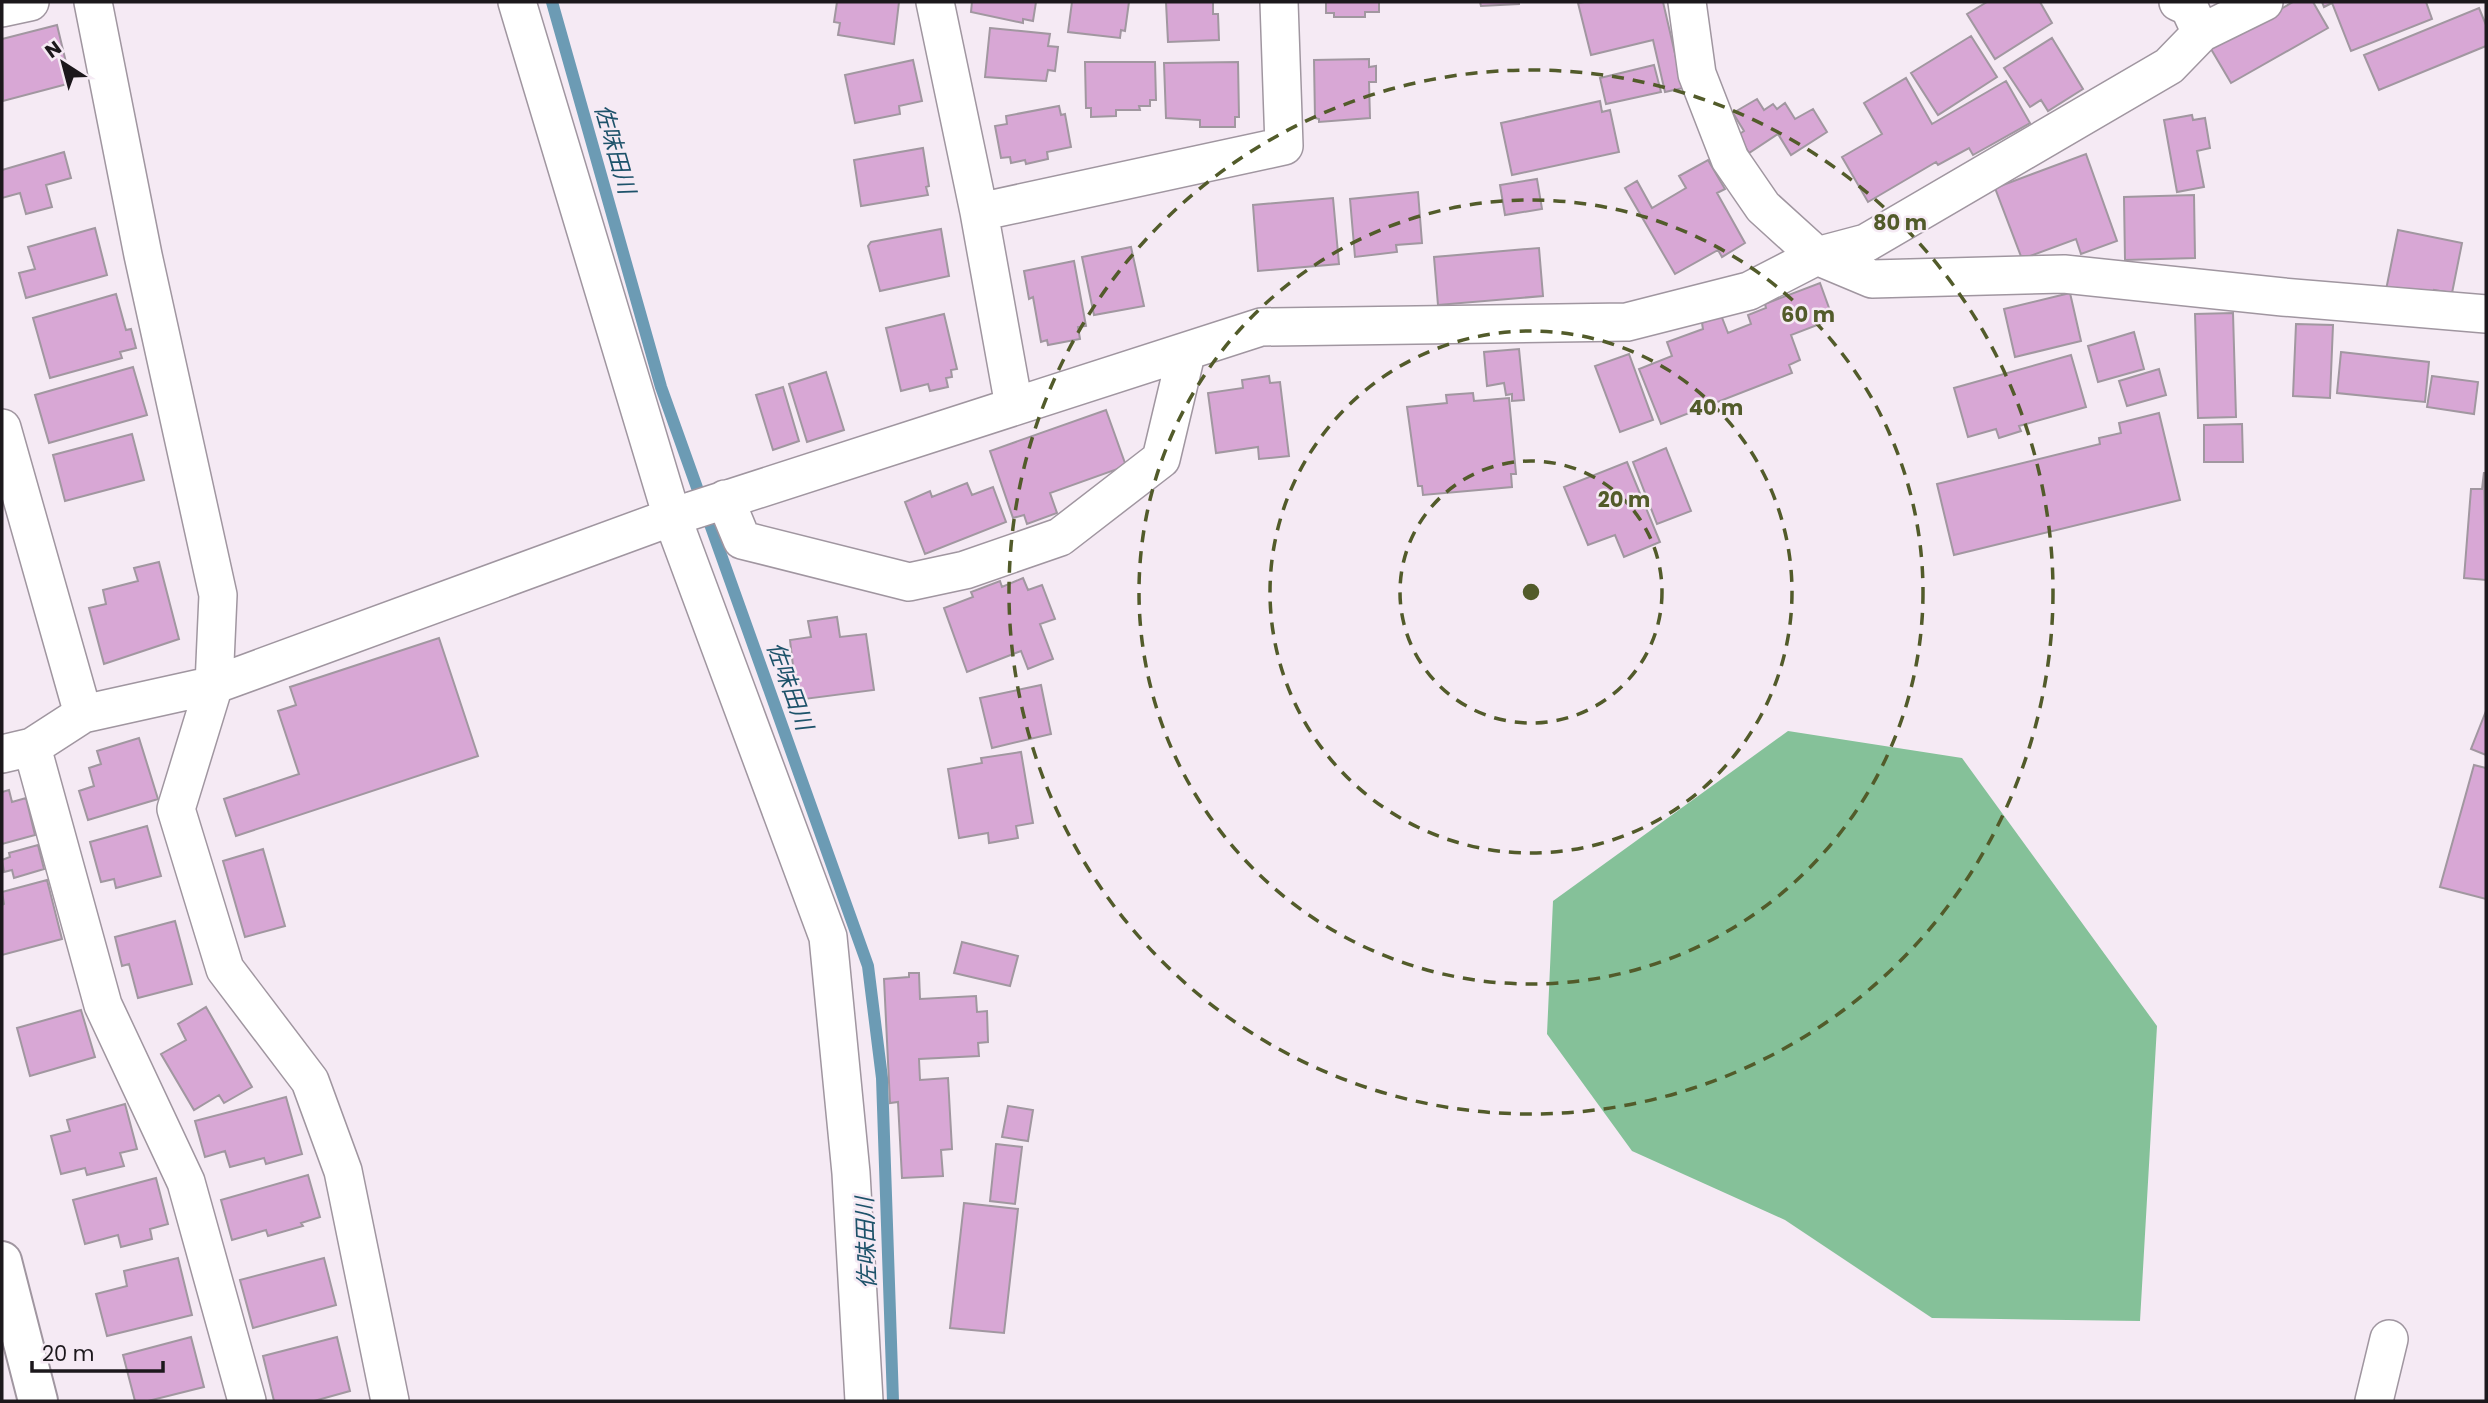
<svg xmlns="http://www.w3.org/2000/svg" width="2488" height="1403" viewBox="0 0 2488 1403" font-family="Poppins,'Noto Sans JP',sans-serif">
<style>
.forest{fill:#85c199}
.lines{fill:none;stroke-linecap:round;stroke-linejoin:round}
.stream{stroke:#6c9bb4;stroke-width:12}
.building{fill:#d8a7d5;stroke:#a197a0;stroke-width:2}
.street-casing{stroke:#a096a0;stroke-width:40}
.secondary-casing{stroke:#a096a0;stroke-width:42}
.street{stroke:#fff;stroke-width:37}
.secondary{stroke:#fff;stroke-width:38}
.ring{fill:none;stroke:#525b2a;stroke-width:3.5;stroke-dasharray:12 9}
.labels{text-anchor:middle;stroke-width:5;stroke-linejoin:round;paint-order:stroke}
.water-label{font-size:23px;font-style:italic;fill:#1d526a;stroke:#f5eaf4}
.centre{fill:#525b2a;stroke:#f5eaf4;stroke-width:3.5}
.ring-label{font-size:21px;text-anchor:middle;font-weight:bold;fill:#525b2a;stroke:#f5eaf4;stroke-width:5;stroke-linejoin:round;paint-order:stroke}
</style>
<rect width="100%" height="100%" fill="#f5eaf4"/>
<!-- forest -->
<path class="forest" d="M1788 731 1962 758 2157 1026 2140 1321 1932 1318 1785 1220 1632 1151 1547 1034 1553 901Z"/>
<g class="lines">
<!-- stream -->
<path class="stream" d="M552 2 661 387 868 966 882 1078 893 1401"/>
</g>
<!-- building -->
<path class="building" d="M837 2H899L894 44 838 35 840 23 834 22Z
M972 2H1036L1033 21 1023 19V23L971 12Z
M1072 2H1129L1125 31 1121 30 1120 38 1068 32Z
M1166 2H1213V14H1218L1219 40 1168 42Z
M1326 2H1379V12H1365V17H1334V13H1326Z
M1480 2H1519V4L1481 6Z
M1584 2H1663L1683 88 1665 92 1653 40 1591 55 1578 3Z
M1987 2H2040L2052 23 1995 59 1967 14Z
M2293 2H2313L2328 28 2231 83 2211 49Z
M2322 2H2426L2432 19 2351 51 2332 3 2324 7Z
M2479 8 2486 25V46L2379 90 2364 55Z
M57 25 71 83 3 101 2 39Z
M990 28 1050 34 1048 46 1058 47 1055 71 1048 70 1046 81 985 77Z
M1971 36 1997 77 1938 115 1911 73Z
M2052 38 2083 89 2048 111 2041 100 2030 107 2004 68Z
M1369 59V67L1376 66V82H1369L1370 118 1319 122V119L1315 118 1314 60Z
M913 60 922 101 899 106 900 114 855 123 845 75Z
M1085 62H1155L1156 100H1150V106H1139L1140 110H1116V116L1091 117V108H1086Z
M1238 62 1239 117H1235V127H1200V120L1166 118 1164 63Z
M1654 65 1661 92 1606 104 1600 78Z
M1906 78 1932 124 2006 81 2030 123 1973 155 1969 148 1938 165 1936 162 1868 202 1842 157 1882 134 1864 103Z
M1757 99 1764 110 1773 104 1777 109 1785 103 1795 119 1813 109 1827 132 1791 155 1778 134 1749 153 1738 135 1744 131 1733 113Z
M1600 101 1602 112 1610 110 1619 152 1512 175 1501 123Z
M1059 106 1061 115 1065 114 1071 147 1047 152 1048 159 1026 164 1025 160 1011 163 1010 157 1001 158 995 126 1007 124 1006 116Z
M2192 115 2193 120 2205 118 2210 148 2197 151 2204 187 2177 192 2164 120Z
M923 148 929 186 926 187 928 195 861 206 854 160Z
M64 152 71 178 46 185 52 207 26 214 20 193 2 198V170Z
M2086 154 2117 241 2081 254 2076 239 2022 259 1995 188Z
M1708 160 1725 189 1717 193 1745 243 1722 257 1718 250 1675 274 1625 188 1637 181 1652 208 1686 188 1679 176Z
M1537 179 1542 209 1505 215 1500 185Z
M1418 192 1422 243 1396 245 1397 252 1355 257 1350 199Z
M2194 195 2195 258 2125 260 2124 197Z
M1333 198 1339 264 1258 271 1253 205Z
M95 228 107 275 26 298 19 273 35 269 28 247Z
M941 229 949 276 880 291 868 246 871 242Z
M2398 230 2462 243 2452 293 2434 290 2432 299 2386 290Z
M1131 247 1144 306 1094 315 1082 257Z
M1539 248 1543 296 1438 305 1434 257Z
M1074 261 1086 326 1078 327 1080 339 1048 345 1047 340 1041 342 1033 297 1029 299 1024 271Z
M1820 283 1833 319 1791 335 1800 360 1789 365 1792 373 1661 424 1639 369 1672 356 1667 342 1703 329 1702 323 1721 315 1728 333 1751 324 1748 315 1766 308 1765 304Z
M2070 293 2081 341 2015 357 2004 309Z
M116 294 126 330 131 329 136 348 120 352 122 358 50 378 33 318Z
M2233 313 2236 417 2198 418 2195 314Z
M944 314 957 369 951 370 952 377 946 378 948 387 930 391 928 384 901 391 886 328Z
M2296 324 2333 325 2330 398 2293 396Z
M2134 332 2144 369 2098 382 2088 346Z
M1519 349 1524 400 1512 401V394L1506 395 1504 383 1487 386 1484 352Z
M2341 352 2429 362 2425 402 2337 393Z
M1629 354 1653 420 1620 432 1595 366Z
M2071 355 2086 407 2019 426 2021 431 1999 438 1996 429 1968 437 1954 388Z
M133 367 147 415 49 443 35 395Z
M2159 369 2166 395 2127 406 2119 381Z
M826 372 844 430 807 442 789 384Z
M1269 376 1270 383 1280 382 1289 456 1259 459 1258 447 1216 453 1208 393 1243 388 1242 380Z
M2432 376 2478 382 2474 414 2427 407Z
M783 387 799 441 773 450 756 395Z
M1473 393 1474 401 1509 398 1516 474H1511L1512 487 1423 495 1422 486H1418L1407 407 1447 403 1446 395Z
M1106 410 1126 466 1050 493 1057 513 1027 524 1024 515 1013 518 990 451Z
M2159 413 2180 500 1954 555 1937 484 2100 444 2099 438 2121 433 2119 423Z
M2242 424 2243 462H2204V425Z
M132 434 144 480 65 501 53 455Z
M1666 448 1691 511 1657 524 1633 462Z
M1627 462 1660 542 1624 557 1615 535 1588 545 1564 487Z
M2484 472 2486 580 2464 578 2471 489H2482Z
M967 483 972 495 993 487 1006 522 925 554 905 502 930 491 932 497Z
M159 562 179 639 104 664 89 608 106 604 103 590 138 581 134 568Z
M1023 578 1028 590 1042 585 1055 619 1040 624 1053 659 1028 669 1021 651 967 672 944 608 973 597 971 592 1000 581 1002 587Z
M837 617 840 637 866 634 874 690 797 700 790 640 811 637 808 621Z
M439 638 478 756 236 836 224 799 299 774 278 711 296 705 290 687Z
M1041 685 1051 734 992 748 980 698Z
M2486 711V755L2471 749Z
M139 738 158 799 88 820 79 791 94 786 89 768 101 764 97 751Z
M1021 752 1033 823 1016 826 1018 838 989 843 988 833 959 838 948 769 982 763 981 758Z
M2474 765 2486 768V899L2440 887Z
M9 790 12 802 26 798 35 835 2 844V792Z
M147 826 161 876 116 888 114 879 101 882 90 842Z
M38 845 44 869 14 878 12 870 4 872 2 860 10 857 9 853Z
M263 849 285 926 245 937 223 861Z
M47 880 62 939 2 955V905L4 904 2 892Z
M175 921 192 984 138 998 129 964 122 966 115 937Z
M962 942 1018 956 1010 986 954 973Z
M909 973H919L920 999 976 996 977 1012 987 1011 988 1042 978 1043 979 1056 919 1059 920 1080 948 1078 952 1149 941 1150 943 1176 902 1178 898 1102 890 1103 884 979 909 977Z
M206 1007 252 1087 224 1103 219 1095 194 1110 161 1054 186 1040 178 1024Z
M81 1010 95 1057 30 1076 17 1028Z
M286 1097 302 1154 266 1164 264 1158 230 1167 225 1151 205 1157 195 1121Z
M125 1104 137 1149 120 1153 124 1166 87 1175 85 1168 61 1174 51 1136 70 1131 67 1120Z
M1008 1106 1033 1110 1028 1141 1002 1137Z
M996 1144 1022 1147 1015 1204 990 1201Z
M308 1175 320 1217 301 1223 303 1226 268 1236 266 1230 232 1240 221 1200Z
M156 1178 168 1224 150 1229 152 1239 121 1247 118 1235 85 1244 73 1200Z
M964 1203 1018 1209 1004 1333 950 1328Z
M178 1258 192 1315 107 1336 96 1294 127 1286 124 1271Z
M324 1258 336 1305 253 1328 240 1280Z
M191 1337 204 1387 148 1401H135L123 1355Z
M337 1337 350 1391 314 1401H274L263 1356Z"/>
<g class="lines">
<!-- street casing -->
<g class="street-casing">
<path id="street" d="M93 2 143 255 218 595 214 685 176 809 225 969 310 1081 343 1171 390 1401
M517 2 672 517 828 937 851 1173 864 1401
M935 2 979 212 1014 406
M1687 2 1697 74 1730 159 1763 207 1817 256 1872 279 2064 274 2283 297 2486 314
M2178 2 2189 7 2201 33
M2 8 30 2
M979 212 1284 146 1279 2
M2 428 83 714
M725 499 742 540 909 582 965 570 1060 537 1161 459 1186 354
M32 747 103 1005 186 1182 247 1401
M2 754 32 747 83 714 214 685 672 517 1261 327 1627 322 1749 291 1817 256 1866 243 2169 66 2201 33 2264 2
M2374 1401 2389 1339"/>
</g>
<!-- secondary casing -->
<g class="secondary-casing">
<path id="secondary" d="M2 1261 38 1401"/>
</g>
<!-- street -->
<use href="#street" class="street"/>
<!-- secondary -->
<use href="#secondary" class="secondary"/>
</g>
<!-- distance rings -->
<g class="ring">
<circle cx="1531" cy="592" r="131"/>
<circle cx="1531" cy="592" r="261"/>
<circle cx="1531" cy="592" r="392"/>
<circle cx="1531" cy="592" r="522"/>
</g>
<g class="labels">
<!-- water labels -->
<g class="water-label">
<text transform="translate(615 149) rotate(74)" y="8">佐味田川</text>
<text transform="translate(790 686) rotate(70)" y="8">佐味田川</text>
<text transform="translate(866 1243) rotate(-92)" y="8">佐味田川</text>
</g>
</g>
<circle cx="1531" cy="592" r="10" class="centre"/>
<g class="ring-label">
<text x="1900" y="230">80 m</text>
<text x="1808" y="322">60 m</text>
<text x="1716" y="415">40 m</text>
<text x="1624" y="507">20 m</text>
</g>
<!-- border -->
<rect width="2488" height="1403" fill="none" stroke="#1c181c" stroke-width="7"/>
<!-- north arrow -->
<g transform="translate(63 63) rotate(324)" stroke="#f5eaf4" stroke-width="5" paint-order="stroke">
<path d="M0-5L12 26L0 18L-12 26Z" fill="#1c181c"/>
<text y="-10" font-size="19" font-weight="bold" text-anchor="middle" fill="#1c181c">N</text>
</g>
<!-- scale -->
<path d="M32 1361v10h131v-10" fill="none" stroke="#1c181c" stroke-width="3.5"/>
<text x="42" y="1361" font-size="21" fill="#1c181c" stroke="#f5eaf4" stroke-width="5" paint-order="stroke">20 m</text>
</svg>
